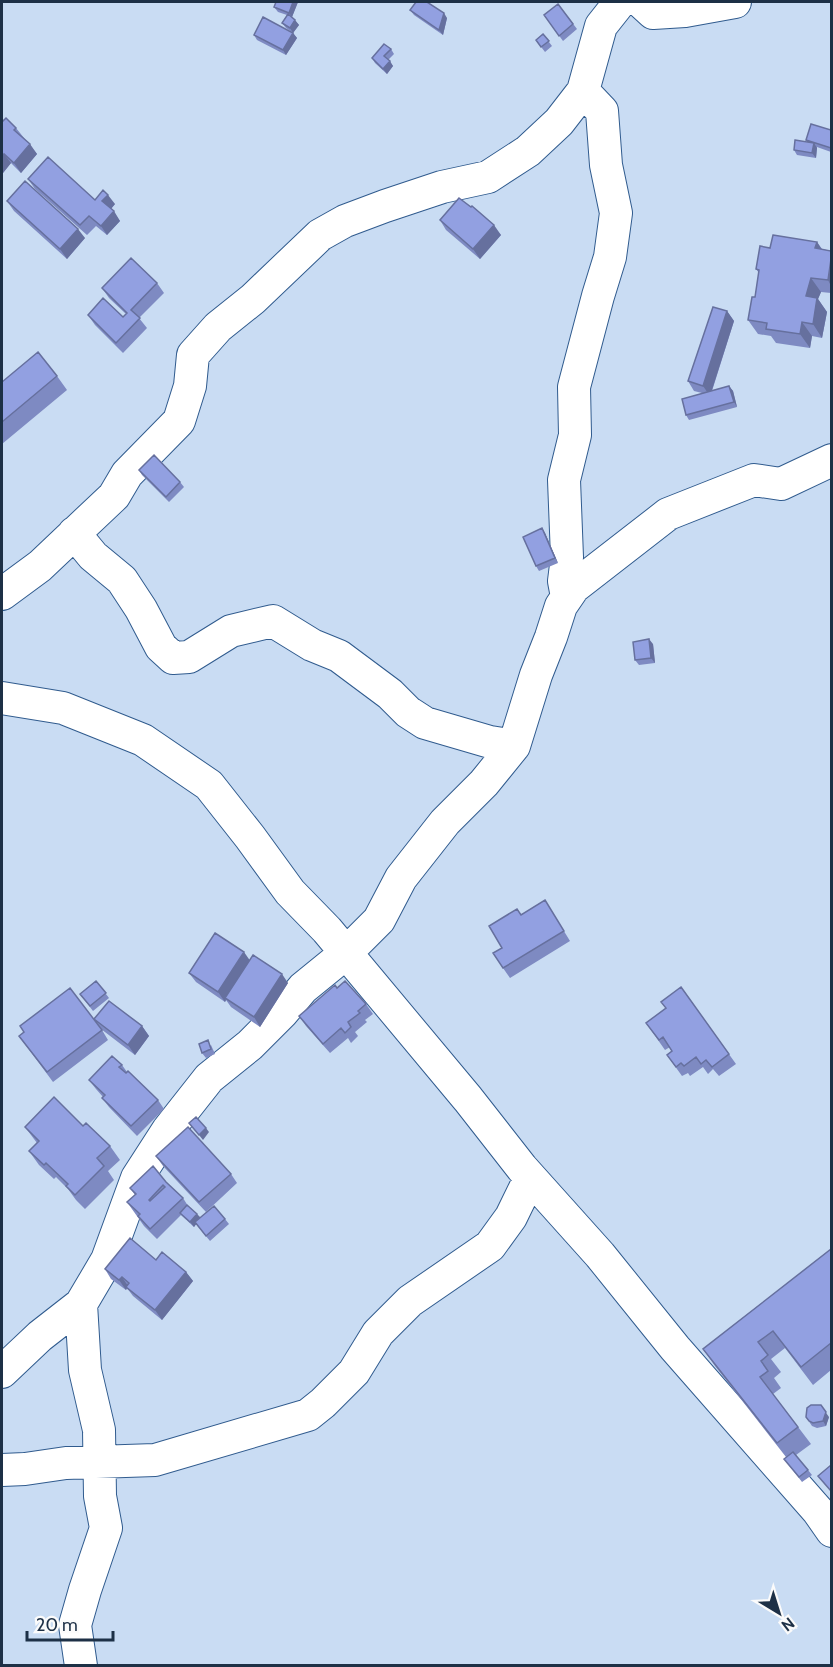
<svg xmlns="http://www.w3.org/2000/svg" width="833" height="1667" viewBox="0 0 833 1667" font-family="Cabin,sans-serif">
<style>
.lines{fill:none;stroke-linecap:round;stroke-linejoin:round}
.street-casing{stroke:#305b8e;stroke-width:34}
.street{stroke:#fff;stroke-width:32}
.wall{fill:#7e8ac2}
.shaded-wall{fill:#66709e}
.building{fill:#92a0e1;stroke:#66709e;stroke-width:1.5;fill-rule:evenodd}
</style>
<rect width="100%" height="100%" fill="#c9dcf3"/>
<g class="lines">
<!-- street casing -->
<g class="street-casing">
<path id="street" d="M641 2 653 13 685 11 735 2
M74 533 93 556 122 580 141 609 161 647 173 658 189 657 231 631 273 621 312 645 339 656 390 694 408 712 425 723 490 742 514 746 536 675 551 637 561 606 574 587 668 514 754 480 781 484 832 460
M2 594 40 566 114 496 127 474 179 421 190 386 193 355 218 327 253 299 320 235 345 221 385 206 442 187 488 177 528 151 559 122 583 91 601 26 620 2
M567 597 564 581 567 557 564 480 575 435 574 387 598 296 610 257 616 213 606 165 602 111 583 91
M2 698 63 708 143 740 209 785 250 837 290 892 327 930 468 1099 522 1168 600 1255 675 1348 818 1511 832 1531
M2 1372 40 1336 81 1304
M2 1470 25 1469 66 1463 155 1460 308 1415 323 1403 354 1372 378 1333 410 1301 490 1246 511 1217 530 1178
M81 1666 75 1625 85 1590 106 1528 100 1496 99 1430 85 1370 81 1304 107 1260 137 1178 168 1130 209 1078 250 1045 282 1013 303 988 346 953 379 920 401 878 445 822 484 783 514 746"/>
</g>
<!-- street -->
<use href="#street" class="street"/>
</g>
<!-- wall -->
<path class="wall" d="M276 2H298L292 17 299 25 293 33 286 28 282 23 287 15 278 12 274 7Z
M558 4 577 29 563 41 544 15Z
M410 10 447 18 443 35 414 15Z
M293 33 297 38 286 55 257 40 254 35Z
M543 34 552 46 545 52 536 40Z
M391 49 394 54 388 60 393 66 387 74 375 63 372 58Z
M2 119 16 128 37 154 21 173 11 163 3 173 2 172Z
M831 130V152L817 147 816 158 797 155 794 150 807 142 806 140Z
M28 179 95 200 115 204 111 209 120 221 107 235 96 226 87 235 35 189Z
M7 201 85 238 67 259 14 211Z
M471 207 501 235 480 259 446 230 440 220Z
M817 242 822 249 831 251V293L821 292 818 299 827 312 822 338 812 336 810 348 776 343 771 336 758 334 748 320 755 297 759 273 756 269 770 248Z
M157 283 164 293 139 318 147 328 123 353 95 325 88 315 123 317 126 314 109 298 102 288Z
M727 311 734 321 712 391 729 386 733 391 737 407 689 420 686 415 702 393 694 391 688 381Z
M57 376 67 390 2 444V382Z
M139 470 180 482 184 487 169 502 142 475Z
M542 528 545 533 558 563 539 571 536 566Z
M653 644 655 663 639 665 635 660Z
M517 909 521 914 551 910 570 941 510 978 503 968 502 948Z
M250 960 288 983 260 1027 231 1007 226 1000 225 1002 196 982 189 973Z
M96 981 109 998 93 1011 80 994Z
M681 987 736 1064 719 1076 713 1069 708 1074 703 1067 690 1076 688 1073 682 1076 667 1055 672 1051 670 1047 665 1050 646 1023 666 1009Z
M337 988 366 1004 373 1014 365 1020 367 1022 355 1032 358 1036 351 1043 348 1038 330 1053 306 1026 299 1016Z
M94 1019 142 1026 149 1036 135 1055 101 1029Z
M102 1030 108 1040 53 1082 19 1036Z
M211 1045 215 1054 206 1058 202 1053Z
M122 1065 127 1072 158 1100 164 1109 137 1136 109 1107 102 1098 103 1097 96 1089 89 1080Z
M83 1126 110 1146 120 1160 108 1171 114 1180 85 1209 76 1200 68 1189 56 1177 54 1179 39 1165 29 1151 37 1143 25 1127Z
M156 1156 231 1174 237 1183 206 1212 163 1166Z
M166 1182 183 1198 188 1206 200 1218 225 1219 229 1224 210 1241 196 1224 194 1227 181 1215 157 1239 144 1226 127 1202 135 1195 130 1188Z
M831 1249V1370L813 1385 785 1348 771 1359 781 1372 774 1378 781 1388 773 1394 811 1444 796 1455 812 1475 802 1482 788 1464 786 1457 715 1366 703 1349Z
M156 1260 186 1272 193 1281 162 1320 133 1296 127 1288 126 1290 111 1279 105 1269Z
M806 1417H829L826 1426 817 1428 812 1426Z"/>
<!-- shaded-wall -->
<path class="shaded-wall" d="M293 2H298L292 17 289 13Z
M444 13 447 18 443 35 439 30Z
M295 20 299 25 293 33 290 28Z
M293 33 297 38 286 55 283 50Z
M390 61 393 66 387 74 383 69Z
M814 143 817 148 816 158 812 153Z
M30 144 37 154 21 173 14 163Z
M4 154 11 163 3 173 2 171V157Z
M108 195 115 204 109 211 102 201Z
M114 211 120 221 107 235 101 226Z
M494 225 501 235 480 259 473 249Z
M78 229 85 238 67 259 60 249Z
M817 242 826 256 815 248Z
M831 259V286L828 280Z
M811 278 821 292 818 299 827 312 822 338 813 324 806 296Z
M727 311 734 321 710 396 703 386Z
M802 322 812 336 810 348 800 334Z
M729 386 733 391 737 407 734 402Z
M542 528 545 533 558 563 555 558Z
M649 639 653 644 655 663 651 658Z
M244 952 251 962 225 998 226 1000 225 1002 218 992Z
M282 974 288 983 260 1027 254 1017Z
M142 1026 149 1036 135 1055 128 1045Z
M206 1128 209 1132 203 1140 199 1135Z
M197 1214 201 1218 194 1227 190 1222Z
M186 1272 193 1281 162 1320 155 1310Z
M122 1277 128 1286 126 1290 119 1280Z
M824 1410 829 1417 826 1426 823 1421Z"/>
<!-- building -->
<path class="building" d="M276 2H293L289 13 274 7Z
M416 2H427L444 13 439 30 410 10Z
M558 4 573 24 559 36 544 15Z
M288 14 295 20 290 28 282 23Z
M263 17 293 33 283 50 254 35Z
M543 34 549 41 541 47 536 40Z
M384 44 391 49 384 56 390 61 383 69 372 58Z
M6 118 16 128 14 130 30 144 14 163 4 154 2 157V119L3 121Z
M811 124 831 130V148L806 140Z
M795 140 814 143 812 153 794 150Z
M48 157 95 200 103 190 108 195 102 201 114 211 101 226 89 216 80 225 28 179Z
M25 181 78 229 60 249 7 201Z
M459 198 471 207 472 206 494 225 473 249 440 220Z
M773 235 817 242 815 248 831 251V259L828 280 811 278 806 296 817 298 813 324 802 322 800 334 766 329 767 323 748 320 752 297H755L759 270 756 269 760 246 770 248Z
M131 258 157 283 131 310 140 318 116 343 88 315 103 298 123 317 127 313 102 288Z
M713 307 727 311 703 386 688 381Z
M38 352 57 376 2 422V382Z
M729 386 734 402 686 415 682 399Z
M154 455 180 482 166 497 139 470Z
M542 528 555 558 536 566 523 537Z
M649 639 651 658 635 660 633 642Z
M545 900 564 931 503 968 493 953 502 948 489 926 517 909 521 915Z
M215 933 244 952 218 992 189 973Z
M253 955 282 974 254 1017 225 998Z
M96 981 106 993 90 1006 80 994Z
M345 981 366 1004 358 1011 360 1013 348 1022 351 1027 345 1033 341 1028 323 1044 299 1016 335 985 337 988Z
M681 987 729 1054 712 1067 706 1060 701 1064 696 1057 684 1066 681 1063 676 1067 667 1055 672 1051 663 1037 659 1040 646 1023 666 1008 661 1002Z
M70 988 102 1030 47 1072 19 1036 24 1032 20 1026Z
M109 1001 142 1026 128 1045 94 1019Z
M208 1040 211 1049 202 1053 199 1044Z
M112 1056 122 1065 119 1067 126 1073 128 1071 158 1100 131 1126 102 1098 105 1095 89 1080Z
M54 1097 83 1126 86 1123 110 1146 97 1158 104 1166 75 1195 66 1186 68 1184 46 1163 44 1165 29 1151 39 1141 25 1127Z
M196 1117 206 1128 199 1135 189 1123Z
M188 1127 231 1174 199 1202 156 1156Z
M153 1166 166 1182 183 1198 150 1229 138 1216 140 1214 127 1202 136 1194 130 1188ZM163 1185 165 1187 150 1201 149 1200Z
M187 1205 197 1214 190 1222 180 1213Z
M214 1206 225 1219 206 1236 195 1222Z
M130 1238 156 1260 162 1252 186 1272 155 1310 126 1287 129 1283 122 1277 119 1280 105 1269Z
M831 1249V1343L801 1367 773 1331 758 1342 768 1355 761 1361 768 1371 760 1377 798 1427 777 1443 703 1349Z
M811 1405H821L826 1412 823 1421 813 1423 809 1421 806 1417 807 1408Z
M793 1452 808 1470 799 1477 784 1459Z
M831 1465V1491L818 1476Z"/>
<!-- border -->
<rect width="833" height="1667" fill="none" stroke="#1d3046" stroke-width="6"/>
<!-- north arrow -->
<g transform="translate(779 1613) rotate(142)" stroke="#fbfbfb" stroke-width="4.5" paint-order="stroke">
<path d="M0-4.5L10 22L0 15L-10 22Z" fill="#1d3046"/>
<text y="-9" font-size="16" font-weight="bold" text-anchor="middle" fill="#1d3046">N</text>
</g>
<!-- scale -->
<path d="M27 1631v9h86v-9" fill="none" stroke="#1d3046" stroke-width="3"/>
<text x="36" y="1631" font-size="18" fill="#1d3046" stroke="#fbfbfb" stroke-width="4.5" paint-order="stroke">20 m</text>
</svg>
